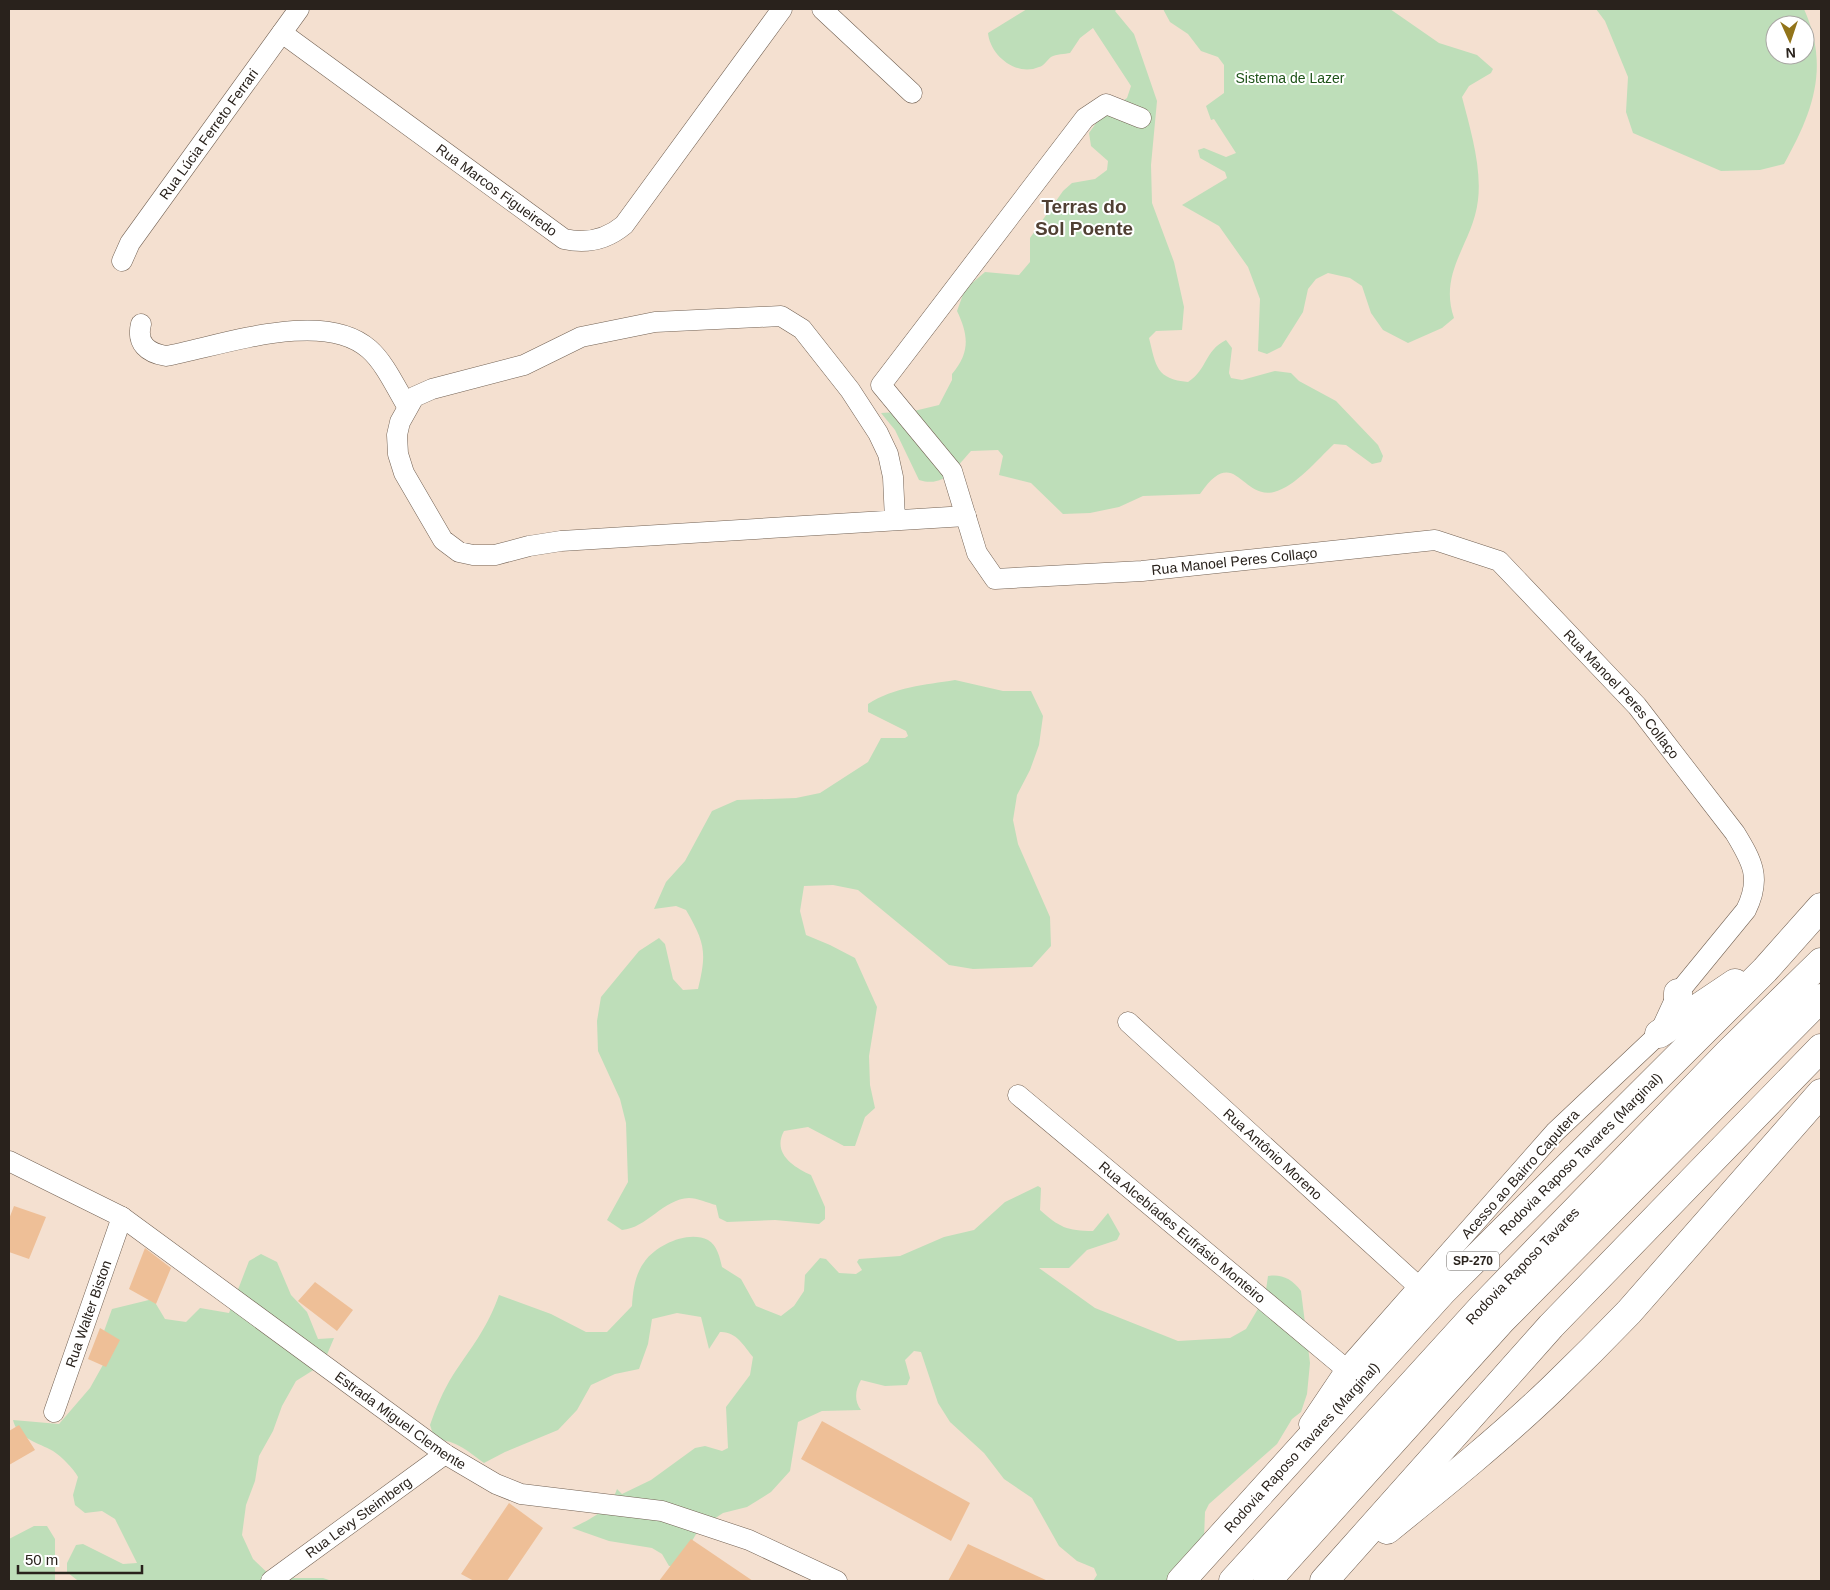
<svg xmlns="http://www.w3.org/2000/svg" width="1830" height="1590" viewBox="0 0 1830 1590" font-family="Helvetica,sans-serif">
<style>
.green{fill:#bedeb9;fill-rule:evenodd}
.building{fill:#eebf97}
.lines{fill:none;stroke-linecap:round;stroke-linejoin:round}
.minor-casing{stroke:#726153;stroke-width:21}
.trunk-casing{stroke:#726153;stroke-width:29}
.motorway-casing{stroke:#726153;stroke-width:29}
.minor{stroke:#fff;stroke-width:20}
.trunk{stroke:#fff;stroke-width:28}
.motorway{stroke:#fff;stroke-width:28}
.labels{text-anchor:middle;stroke-width:4;stroke-linejoin:round;paint-order:stroke}
.shield{fill:#fff;stroke:#696460;stroke-width:1}
.shield-label{font-size:12px;font-weight:bold;fill:#29221c}
.park-label{font-size:14px;fill:#1e5318;stroke:#fff}
.street-label{font-size:14px;fill:#29221c;stroke:#fff}
.district-label{font-size:19px;font-weight:bold;fill:#504033;stroke:#fff}
</style>
<rect width="100%" height="100%" fill="#f4e0d0"/>
<!-- green -->
<path class="green" d="M1027 9H1117L1115 11 1134 34 1157 101 1151 165 1152 203 1174 262 1184 307 1182 330 1156 331 1149 338C1156 366 1156 379 1188 382 1208 369 1204 351 1226 340L1232 348 1229 373 1231 378 1242 380 1275 371 1291 373 1299 381 1336 401 1378 445 1383 456 1381 462 1372 464 1346 445 1334 444C1318 459 1295 487 1274 492 1241 500 1235 443 1200 494L1143 496 1119 507 1090 513 1063 514 1031 483 999 475 1003 456 998 450 971 451C955 468 945 488 919 480L895 430 881 413 914 411 939 405 952 380V374C971 352 968 334 957 311L965 289 985 272 1019 275 1030 262V238L1063 191 1072 183 1095 179 1107 170 1108 161 1091 146 1089 133 1101 116 1127 98 1131 86 1093 28 1080 38 1070 53C1065 54 1056 54 1051 57 1047 60 1044 66 1039 67 1016 77 990 55 988 33Z
M1163 9H1390L1439 43 1477 55 1493 69 1491 73 1469 86 1462 97C1470 128 1482 167 1478 200 1473 244 1438 271 1454 318L1442 328 1408 343 1383 330 1371 313 1362 286 1350 278 1328 273 1316 279 1308 289 1303 312 1281 347 1267 354 1258 351 1260 299 1248 267 1219 226 1182 205 1227 178 1225 172 1200 158 1198 150 1204 148 1226 157 1236 153 1214 119 1211 120 1206 106 1224 93V65L1218 57 1201 51 1188 34 1170 22Z
M1596 9H1804C1830 67 1813 112 1784 164L1760 170 1721 171 1633 133 1626 112 1628 77 1605 21ZM1775 25H1805V55H1775Z
M955 680 1003 691H1031L1043 716 1039 745 1030 770 1017 795 1013 820 1018 844 1050 917 1051 946 1032 967 973 969 949 965 858 890 833 885 804 886 800 911 806 935 830 945 855 958 877 1007 869 1056 870 1085 875 1108 865 1117 855 1146H844L808 1127 784 1131C772 1153 793 1167 811 1175L825 1207V1219L819 1224 775 1220 727 1222 719 1218 716 1205C708 1203 697 1198 689 1198 663 1199 647 1228 622 1230L607 1220 628 1182 626 1123 620 1099 598 1051 597 1021 601 997 639 951 659 938 665 944 673 979 683 990 698 989C707 952 705 943 686 910L676 906 654 909 666 882 685 861 712 811 737 800 796 798 820 793 868 762 881 738H905L908 736 906 731 868 712V704C894 687 925 685 955 680Z
M1038 1186 1041 1188 1040 1210C1059 1227 1067 1231 1093 1231L1108 1213 1120 1234 1117 1240 1087 1250 1069 1268H1039L1095 1308 1178 1341 1230 1338 1246 1329 1265 1297 1268 1276C1282 1274 1292 1279 1301 1291L1310 1363 1307 1394 1301 1412 1292 1419 1277 1444 1209 1504 1205 1512 1204 1539 1191 1562 1165 1581H1093L1097 1575 1094 1568 1077 1561 1059 1546 1032 1498 1004 1479 984 1453 950 1422 938 1403 921 1352 914 1351 905 1360 910 1378 907 1385 885 1386 861 1380C855 1390 854 1401 861 1410L822 1411 798 1422 790 1471 771 1492 747 1507 723 1513 699 1529 685 1553 687 1565 669 1566 662 1554 652 1548 609 1541 572 1528C591 1519 610 1510 617 1489L622 1494 651 1480 695 1448 705 1446 722 1451 728 1448 726 1407 750 1375 753 1357C744 1346 736 1331 720 1332L709 1349 701 1317 677 1313 652 1319 648 1344 639 1369 615 1374 591 1385 577 1410 558 1430 505 1452 484 1463C469 1452 455 1439 435 1440L430 1425C436 1408 443 1391 453 1375 472 1346 487 1329 499 1295L551 1314 586 1332H607L632 1306C633 1290 635 1274 645 1261 657 1245 688 1230 708 1240 717 1245 720 1258 722 1267L741 1279 756 1306 781 1316 794 1306 804 1291 805 1275 820 1258 826 1259 839 1273 856 1274 862 1270 857 1262 859 1259 900 1256 944 1237 974 1230 1005 1202Z
M261 1254 277 1262 291 1295 307 1312 318 1339 334 1338 323 1364 296 1381 282 1406 273 1431 259 1456 255 1481 246 1505 242 1535 253 1559 273 1578H323L332 1581 77 1580 67 1572V1563L76 1545 83 1544 123 1564 137 1563 115 1519 102 1511 85 1513 75 1505 73 1495 78 1477C73 1468 62 1457 53 1451 39 1443 17 1438 13 1420L59 1424 90 1388 104 1363 103 1334 112 1309 153 1299 165 1319 186 1322 200 1308 229 1313 249 1261Z
M34 1526H47L55 1539V1581H9V1539Z"/>
<!-- building -->
<path class="building" d="M14 1206 46 1217 29 1259 9 1252V1219Z
M145 1248 171 1268 156 1304 129 1289Z
M315 1282 353 1310 337 1331 298 1301Z
M100 1328 120 1340 106 1367 88 1359Z
M822 1421 970 1503 951 1541 801 1459Z
M19 1425 35 1450 9 1465V1431Z
M509 1503 543 1528 507 1581H474L461 1574Z
M691 1539 753 1581H659Z
M968 1544 1048 1581H948Z"/>
<g class="lines">
<!-- minor casing -->
<g class="minor-casing">
<g id="minor">
<path d="M822 9 912 93"/>
<path id="s1" d="M282 33 564 239C586 244 606 240 624 225L782 9"/>
<path id="s2" d="M1141 118 1106 104 1085 118 881 385 952 471 977 553 995 579 1142 571 1435 540 1499 561 1637 706 1735 833C1752 861 1762 878 1746 910L1678 993 1659 1034 1555 1132 1346 1369 1309 1424"/>
<path id="s3" d="M122 261 130 243 299 9"/>
<path d="M141 324C136 344 148 353 166 356 221 346 323 308 369 349 385 363 396 388 407 406"/>
<path d="M895 520 893 477 888 454 878 433 850 390 802 329 781 316 655 322 581 337 524 365 432 389 414 397 400 422 397 435 398 454 404 473 443 540 459 552 473 555H495L529 546 561 541 966 516"/>
<path id="s4" d="M1128 1022 1419 1287"/>
<path id="s5" d="M1018 1095 1346 1369"/>
<path id="s6" d="M9 1161 122 1217 445 1454 496 1484 521 1494 662 1511 749 1540 837 1581"/>
<path id="s7" d="M54 1412 122 1217"/>
<path id="s8" d="M271 1581 445 1454"/>
</g>
</g>
<!-- trunk casing -->
<g class="trunk-casing">
<g id="trunk">
<path d="M1678 993V1005L1682 1013 1692 1012"/>
<path d="M1659 1034 1735 983"/>
<path d="M1387 1530C1444 1484 1501 1438 1553 1388 1579 1363 1604 1338 1629 1312L1821 1093"/>
<path id="s9" d="M1181 1581 1442 1292 1765 970 1821 907"/>
<path d="M1324 1581 1551 1326 1821 1048"/>
</g>
</g>
<!-- motorway casing -->
<g class="motorway-casing">
<g id="motorway">
<path id="s10" d="M1233 1581 1484 1305 1729 1052 1821 962"/>
<path d="M1267 1581 1502 1320 1821 998"/>
</g>
</g>
<!-- minor -->
<use href="#minor" class="minor"/>
<!-- trunk -->
<use href="#trunk" class="trunk"/>
<!-- motorway -->
<use href="#motorway" class="motorway"/>
</g>
<g class="labels">
<!-- shield labels -->
<rect class="shield" x="1447" y="1251.5" width="52" height="19" rx="4"/>
<g class="shield-label">
<text x="1473" y="1265">SP-270</text>
</g>
<!-- park labels -->
<g class="park-label">
<text x="1290" y="83">Sistema de Lazer</text>
</g>
<!-- street labels -->
<g class="street-label">
<text dy="5" stroke="none"><textPath href="#s3" startOffset="154">Rua Lúcia Ferreto Ferrari</textPath></text>
<text dy="5" stroke="none"><textPath href="#s1" startOffset="266">Rua Marcos Figueiredo</textPath></text>
<text dy="5" stroke="none"><textPath href="#s2" startOffset="868">Rua Manoel Peres Collaço</textPath></text>
<text dy="5" stroke="none"><textPath href="#s2" startOffset="1318">Rua Manoel Peres Collaço</textPath></text>
<text dy="5" stroke="none"><textPath href="#s9" startOffset="585">Rodovia Raposo Tavares (Marginal)</textPath></text>
<text dy="5" stroke="none"><textPath href="#s4" startOffset="196">Rua Antônio Moreno</textPath></text>
<text transform="translate(1520 1174) rotate(-48)" y="5">Acesso ao Bairro Caputera</text>
<text dy="5" stroke="none"><textPath href="#s5" startOffset="214">Rua Alcebíades Eufrásio Monteiro</textPath></text>
<text dy="5" stroke="none"><textPath href="#s10" startOffset="428">Rodovia Raposo Tavares</textPath></text>
<text dy="5" stroke="none"><textPath href="#s7" startOffset="104">Rua Walter Biston</textPath></text>
<text dy="5" stroke="none"><textPath href="#s6" startOffset="471">Estrada Miguel Clemente</textPath></text>
<text dy="5" stroke="none"><textPath href="#s9" startOffset="180">Rodovia Raposo Tavares (Marginal)</textPath></text>
<text dy="5" stroke="none"><textPath href="#s8" startOffset="108">Rua Levy Steimberg</textPath></text>
</g>
<!-- district labels -->
<g class="district-label">
<text x="1084" y="213">Terras do<tspan x="1084" dy="22">Sol Poente</tspan></text>
</g>
</g>
<!-- border -->
<rect width="1830" height="1590" fill="none" stroke="#29221c" stroke-width="20"/>
<!-- north arrow -->
<g transform="translate(1790 40) rotate(177)"><circle r="24" fill="#ffffff" stroke="#a9a7a4"/>
<path d="M0-4L9 19L0 12L-9 19Z" fill="#92741a"/>
<text y="-8" font-size="14" font-weight="bold" text-anchor="middle" fill="#29221c">N</text>
</g>
<!-- scale -->
<path d="M18 1565v8h124v-8" fill="none" stroke="#29221c" stroke-width="2.5"/>
<text x="25" y="1565" font-size="15" fill="#29221c" stroke="#ffffff" stroke-width="4" paint-order="stroke">50 m</text>
</svg>
